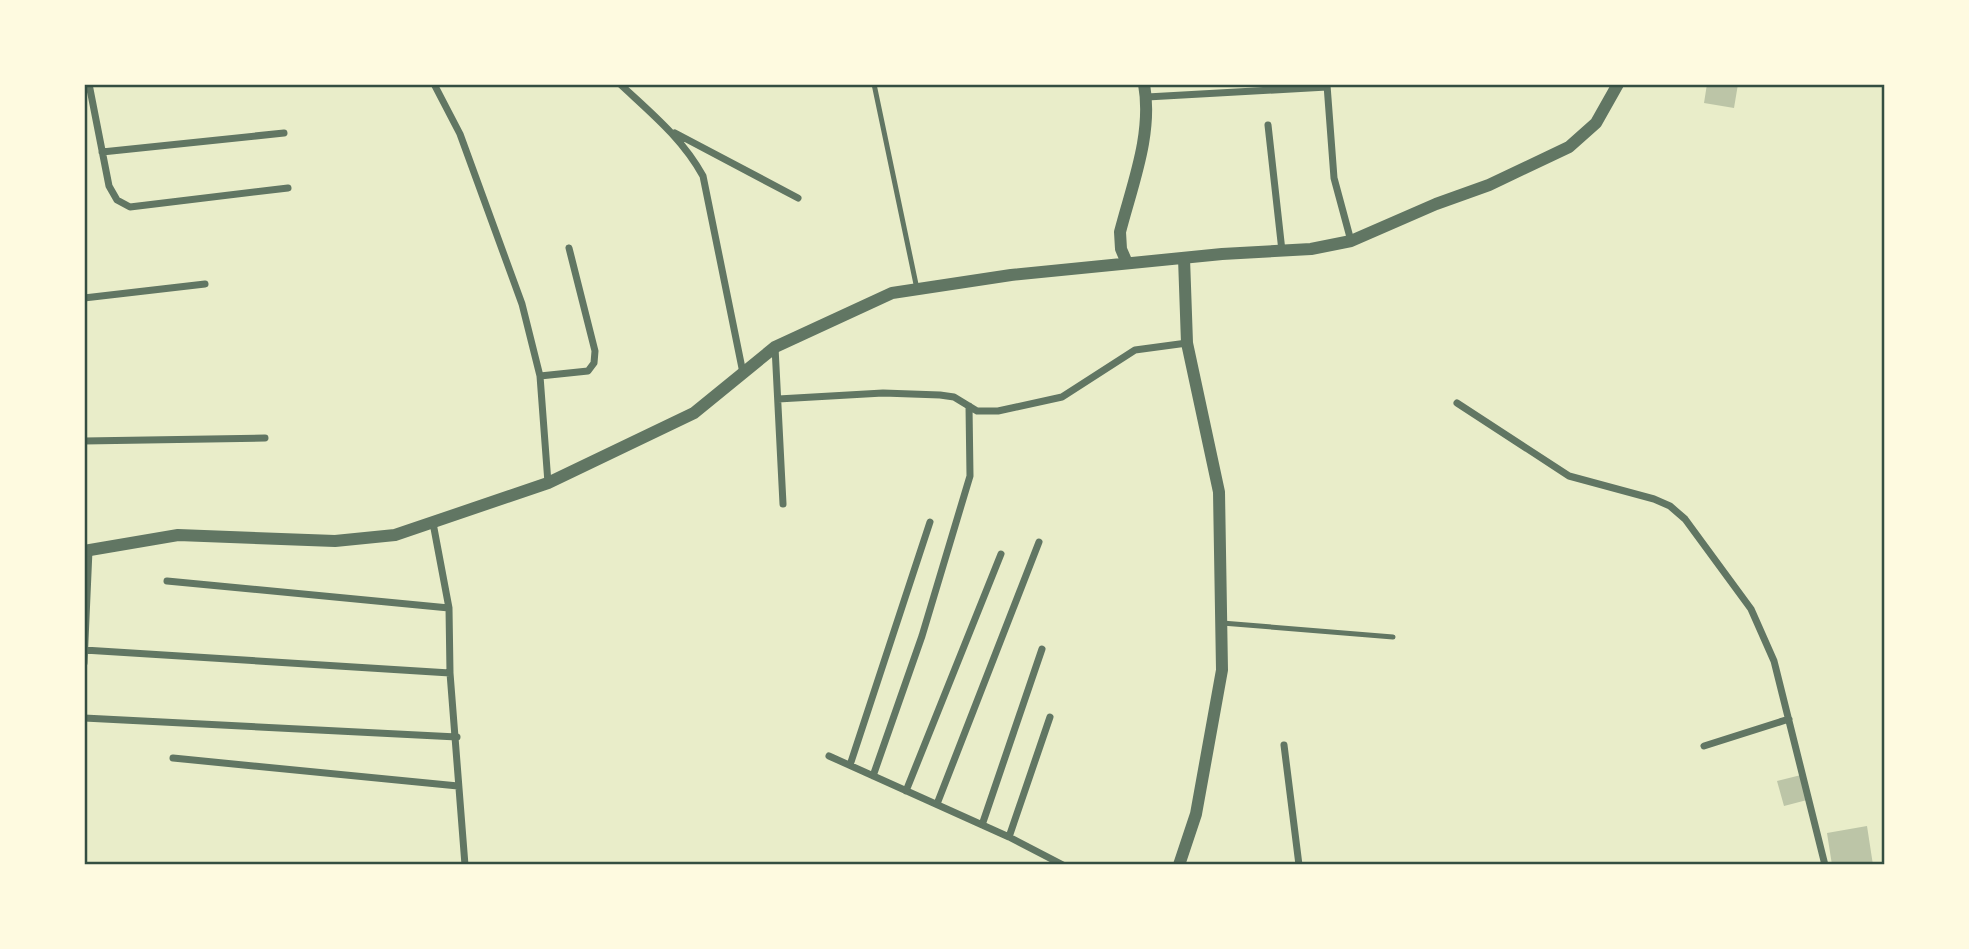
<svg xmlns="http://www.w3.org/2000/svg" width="1969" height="949" viewBox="0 0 1969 949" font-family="Signika,sans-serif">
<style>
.building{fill:#bcc5a7}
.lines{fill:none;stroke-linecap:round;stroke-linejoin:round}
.service{stroke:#617663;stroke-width:5}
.minor{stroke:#617663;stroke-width:7}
.tertiary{stroke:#617663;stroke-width:12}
.neatline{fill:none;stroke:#344e41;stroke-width:2.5}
</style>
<rect width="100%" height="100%" fill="#e9edc9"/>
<!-- building -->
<path class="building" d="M1707 84H1738L1734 108 1704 103Z
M1801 775 1807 800 1784 806 1777 781Z
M1867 826 1873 865H1832L1827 833Z"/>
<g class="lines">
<!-- service -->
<path class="service" d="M874 84 917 289
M1222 623 1393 637"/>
<!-- minor -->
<path class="minor" d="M89 84 109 186 117 200 130 207 288 188
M434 84 460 134 522 304 540 376 548 483
M620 84C651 113 682 138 703 176L743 373
M1327 85 1334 178 1351 241
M1147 97 1327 87
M1268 125 1282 251
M675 133 798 198
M102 152 284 133
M84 298 205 284
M775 347 783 504
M540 376 588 371 594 363 595 351 569 248
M778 399 883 393 940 395 954 397 977 411H998L1062 397 1135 350 1187 343
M1457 403 1569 476 1654 499 1670 506 1685 519 1751 609 1774 661 1825 865
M84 441 265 438
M433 523 449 608 450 673 465 865
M167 581 449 608
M84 650 450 673
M84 663 89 550
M84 718 457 737
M1284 745 1299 865
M1704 746 1789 719
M829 756 1009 837 1063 865
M173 758 458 786
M850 765 930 522
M873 776 922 636 970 476 969 406
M906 791 1001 554
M937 804 1039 542
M982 825 1042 649
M1009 837 1050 717"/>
<!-- tertiary -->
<path class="tertiary" d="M1127 263 1121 249 1120 232C1132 185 1153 134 1144 84
M84 551 178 535 335 541 395 535 548 483 694 413 775 347 892 293 1011 275 1222 254 1311 249 1351 241 1436 204 1489 185 1569 147 1596 123 1618 84
M1179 865 1196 814 1222 670 1219 492 1187 343 1184 258"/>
</g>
<!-- border -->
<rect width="1969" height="949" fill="none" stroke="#fefae0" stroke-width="172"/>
<rect x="86" y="86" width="1797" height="777" class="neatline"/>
</svg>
